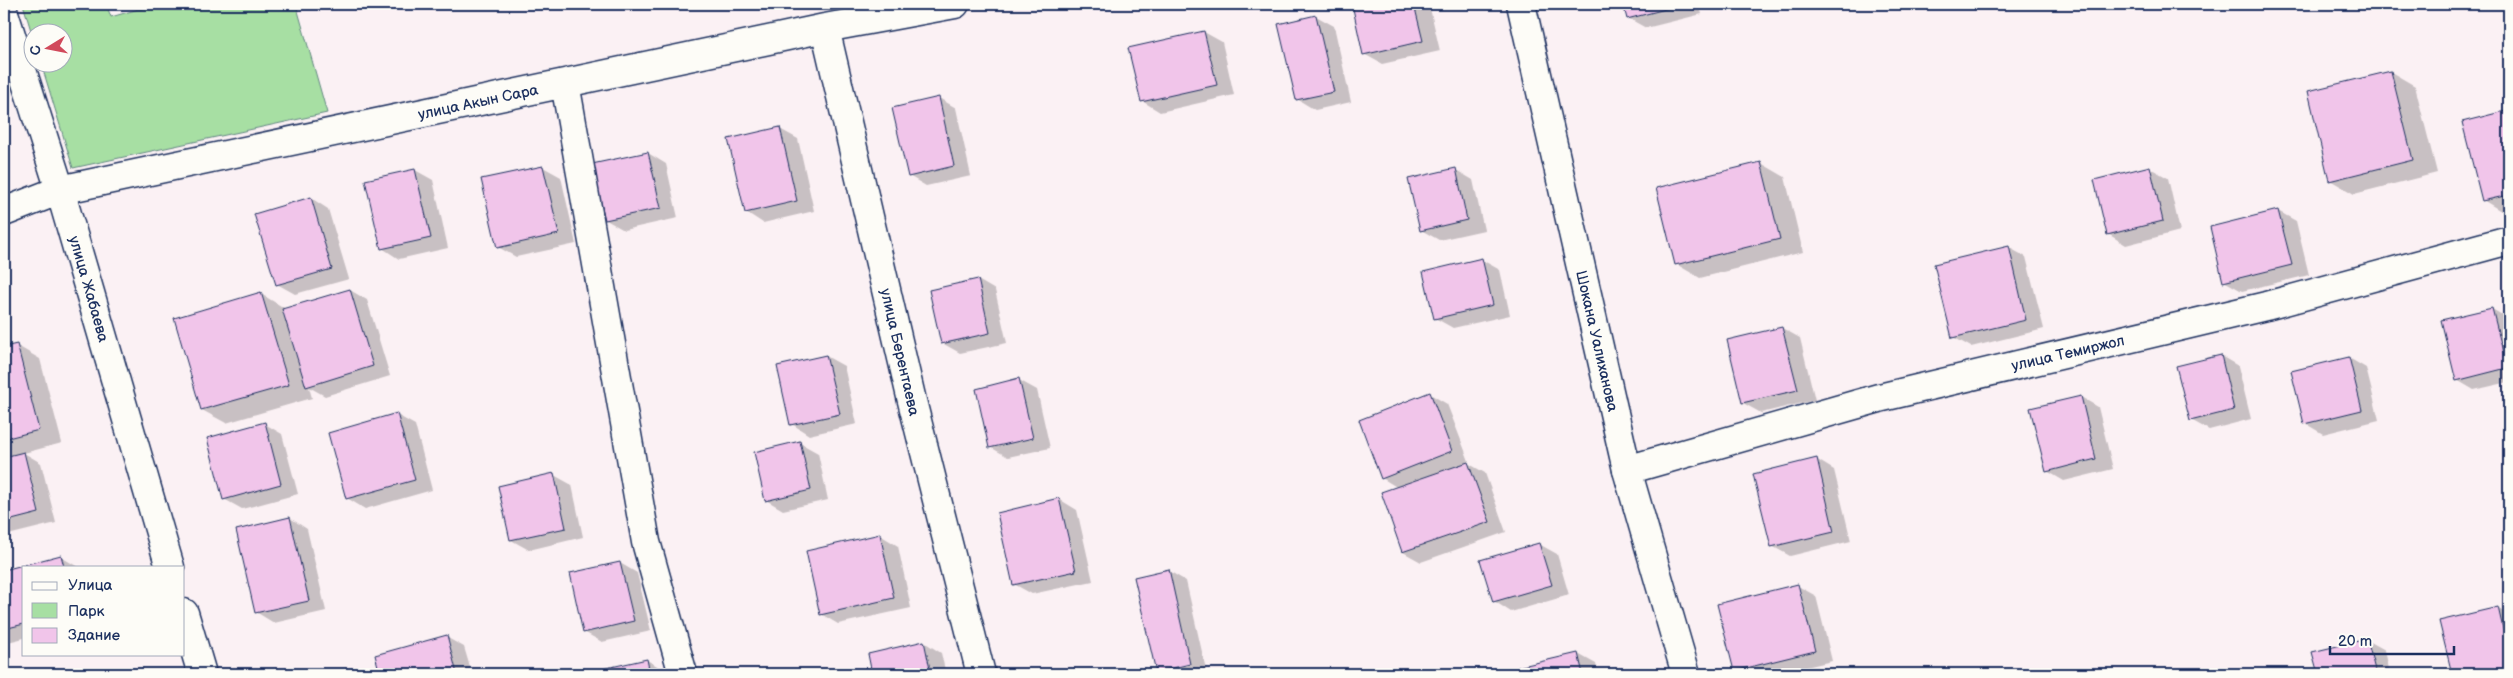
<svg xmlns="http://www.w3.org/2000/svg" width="2513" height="678" viewBox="0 0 2513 678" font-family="'Balsamiq Sans',sans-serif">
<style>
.green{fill:#a7dfa3;stroke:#618780}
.shadow{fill:#0003}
.building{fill:#f1c5ea;stroke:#1b2f5e}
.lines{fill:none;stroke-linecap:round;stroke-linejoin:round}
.minor-casing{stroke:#1b2f5e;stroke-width:31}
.tertiary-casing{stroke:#1b2f5e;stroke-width:31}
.minor{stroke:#fdfcf7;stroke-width:28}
.tertiary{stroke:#fdfcf7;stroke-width:28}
.labels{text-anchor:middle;stroke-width:5;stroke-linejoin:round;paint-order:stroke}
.street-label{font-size:15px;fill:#1b2f5e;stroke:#fdfcf7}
</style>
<rect width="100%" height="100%" fill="#fbf1f4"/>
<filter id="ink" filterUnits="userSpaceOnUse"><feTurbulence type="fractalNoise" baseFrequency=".02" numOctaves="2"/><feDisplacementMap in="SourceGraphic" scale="10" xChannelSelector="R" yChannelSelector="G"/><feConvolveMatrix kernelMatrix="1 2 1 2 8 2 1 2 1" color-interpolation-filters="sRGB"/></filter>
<g filter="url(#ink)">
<!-- green -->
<path class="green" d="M23 4H106L111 17 156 4H296L327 113 73 168 41 63 62 62V32L32 34Z"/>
<!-- shadow -->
<path class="shadow" d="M131 4H166L141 10Z
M1353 4H1429L1440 51 1382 64 1364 54Z
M1624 4H1699L1702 14 1646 28 1628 18Z
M1316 16 1334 26 1351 102 1315 110 1297 99Z
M1204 32 1222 42 1234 95 1160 112 1142 101Z
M2391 72 2415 86 2437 173 2354 194 2330 180Z
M939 98 956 108 971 176 926 186 909 176Z
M2509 111V208L2501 211 2483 200 2464 122Z
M780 129 798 139 814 211 763 223 746 212Z
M648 153 666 164 678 218 624 230 606 220Z
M1761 163 1785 177 1803 252 1700 278 1676 264Z
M543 167 561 177 576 244 516 257 498 247Z
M2150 168 2168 178 2180 231 2126 245 2108 234Z
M415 170 433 180 448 248 399 259 382 248Z
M1456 170 1473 180 1484 230 1439 240 1421 230Z
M311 198 328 209 349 279 295 294 277 284Z
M2278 211 2296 221 2309 275 2242 291 2224 281Z
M2008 247 2026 257 2044 329 1971 347 1953 337Z
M1482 260 1500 270 1510 315 1453 328 1435 318Z
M978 280 995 290 1007 343 960 353 942 343Z
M350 290 367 300 390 376 325 396 309 387 312 398 226 423 202 410 261 294 286 309Z
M2492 309 2509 319V382L2474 390 2457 380Z
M1782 328 1800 338 1815 400 1761 413 1743 403Z
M16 345 40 359 62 443 24 453 41 463 56 523 4 536V349Z
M826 356 844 366 857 424 809 435 792 424Z
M2221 356 2238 366 2251 419 2209 430 2191 420Z
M2349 358 2366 368 2379 420 2323 434 2306 424 2292 372Z
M1019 380 1037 390 1050 448 1008 457 990 447Z
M1430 394 1447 404 1469 461 1466 462 1485 473 1506 532 1421 562 1403 552 1398 488 1382 478Z
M2081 397 2098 407 2113 469 2064 481 2047 471Z
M397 415 415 425 432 490 365 509 347 498Z
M265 424 282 434 298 494 242 509 224 499Z
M800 443 818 453 828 500 783 510 766 500Z
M1816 459 1834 470 1851 541 1790 556 1772 546Z
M554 475 572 485 583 537 529 550 511 540Z
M1059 499 1077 510 1093 581 1032 594 1014 584Z
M290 518 307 529 326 611 274 623 256 612Z
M880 535 898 546 911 608 838 624 821 614Z
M1539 544 1557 554 1569 595 1511 612 1494 601Z
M61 557 78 567H24V638L4 643V571Z
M620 563 637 573 651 631 602 642 584 632Z
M1169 571 1186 581 1207 674H1162L1157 672Z
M1798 586 1816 596 1832 661 1776 674H1743L1735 670Z
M2497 608 2509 615V674H2453L2441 622Z
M446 637 464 647 472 674H381L376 656Z
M2367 640 2385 650 2390 674H2319L2314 653Z
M924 642 941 653 946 674H874L869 655Z
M1578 654 1596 664 1598 674H1521L1519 668Z
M647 660 664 670 665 674H585Z"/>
<!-- building -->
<path class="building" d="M1352 4H1414L1423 41 1363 55Z
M1623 4H1685L1627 19Z
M1316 15 1334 92 1296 100 1278 24Z
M1204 31 1217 85 1141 102 1128 48Z
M2391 71 2413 160 2329 181 2308 91Z
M939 97 954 166 908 177 892 108Z
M2509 110V195L2482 201 2462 122Z
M780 127 797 201 745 213 728 139Z
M648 152 661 208 605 220 592 164Z
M1761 162 1780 239 1675 265 1656 188Z
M543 166 559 234 497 248 481 179Z
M2150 166 2163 221 2107 235 2094 180Z
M1456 168 1467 220 1420 231 1408 179Z
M415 169 431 238 381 249 365 180Z
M311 197 332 269 276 285 254 214Z
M2278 210 2292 265 2223 282 2210 227Z
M2009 246 2026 320 1952 338 1934 264Z
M1482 258 1493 305 1434 319 1423 272Z
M978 279 990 333 941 344 929 290Z
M350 289 373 366 306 387 282 309Z
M261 292 289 385 201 410 174 318Z
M2492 308 2507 368 2456 381 2441 320Z
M1782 327 1798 390 1742 403 1727 340Z
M17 344 39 430 4 439V347Z
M826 355 840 414 790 425 777 366Z
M2221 355 2234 410 2190 421 2176 366Z
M2349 357 2362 410 2304 424 2291 371Z
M1019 378 1033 438 989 448 976 389Z
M1430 392 1452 451 1381 479 1359 420Z
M2081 396 2096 459 2046 472 2030 408Z
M397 413 415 480 346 499 328 433Z
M265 422 281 484 223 500 207 438Z
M800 441 811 490 765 501 754 452Z
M24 452 39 513 4 522V457Z
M1817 458 1834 532 1771 547 1753 474Z
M1468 462 1490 522 1402 552 1381 492Z
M554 473 566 528 510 540 498 486Z
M1059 498 1076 571 1013 585 997 513Z
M290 517 309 601 255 613 236 530Z
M880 534 894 598 820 615 806 551Z
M1539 543 1552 585 1493 602 1480 560Z
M61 555 64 567H24V624L4 629V570Z
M620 562 634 621 583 633 570 573Z
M1169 569 1190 664 1156 672 1134 577Z
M1798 584 1815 651 1734 671 1717 604Z
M2498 607 2509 655V674H2452L2439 621Z
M447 635 457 674H380L375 655Z
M2367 639 2376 674H2318L2312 652Z
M924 641 931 674H872L868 654Z
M1578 653 1583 674H1520L1518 667Z
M647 659 650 674H580Z"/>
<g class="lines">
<!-- minor casing -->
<g class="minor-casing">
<path id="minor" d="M825 28 912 401 981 674
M565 83 646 542 683 674
M4 212 60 190 825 28 955 4
M1627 470 1879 398 2266 306 2509 240"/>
</g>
<!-- tertiary casing -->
<g class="tertiary-casing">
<path id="tertiary" d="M1521 4 1627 470 1686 674
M4 13 60 190 170 567
M184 613 202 674"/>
</g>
<!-- minor -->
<use href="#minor" class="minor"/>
<!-- tertiary -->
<use href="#tertiary" class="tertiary"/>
</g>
</g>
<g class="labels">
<!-- street labels -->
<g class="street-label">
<text transform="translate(478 102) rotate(-12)" y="5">улица Акын Сара</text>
<text transform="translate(89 289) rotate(74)" y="5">улица Жабаева</text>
<text transform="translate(1597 341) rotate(77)" y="5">Шокана Уалиханова</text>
<text transform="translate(900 352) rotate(77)" y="5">улица Берентаева</text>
<text transform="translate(2068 353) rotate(-13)" y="5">улица Темиржол</text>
</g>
</g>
<!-- margin -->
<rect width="2513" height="678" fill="none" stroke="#fdfcf7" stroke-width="20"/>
<rect x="10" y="10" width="2493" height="658" fill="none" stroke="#1b2f5e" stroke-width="2" filter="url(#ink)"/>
<!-- legend -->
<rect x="22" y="566" width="162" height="90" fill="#fdfcf7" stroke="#a3aaba"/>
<rect x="32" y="582" width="25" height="8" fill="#fdfcf7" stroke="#a3aaba"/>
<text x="68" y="590" font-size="15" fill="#1b2f5e">Улица</text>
<rect x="32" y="603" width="25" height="15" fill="#a7dfa3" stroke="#a3aaba"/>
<text x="68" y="616" font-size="15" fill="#1b2f5e">Парк</text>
<rect x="32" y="628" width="25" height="15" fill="#f1c5ea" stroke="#a3aaba"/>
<text x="68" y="640" font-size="15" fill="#1b2f5e">Здание</text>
<!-- north arrow -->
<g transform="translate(48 48) rotate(260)"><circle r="24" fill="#fdfcf7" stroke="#a3aaba"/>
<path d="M0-4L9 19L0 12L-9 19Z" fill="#d1495b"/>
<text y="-8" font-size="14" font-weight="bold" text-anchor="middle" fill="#1b2f5e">С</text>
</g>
<!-- scale -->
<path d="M2330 646v8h124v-8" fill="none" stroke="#1b2f5e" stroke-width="2.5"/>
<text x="2338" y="646" font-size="15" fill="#1b2f5e" stroke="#fdfcf7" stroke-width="4" paint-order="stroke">20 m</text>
</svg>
